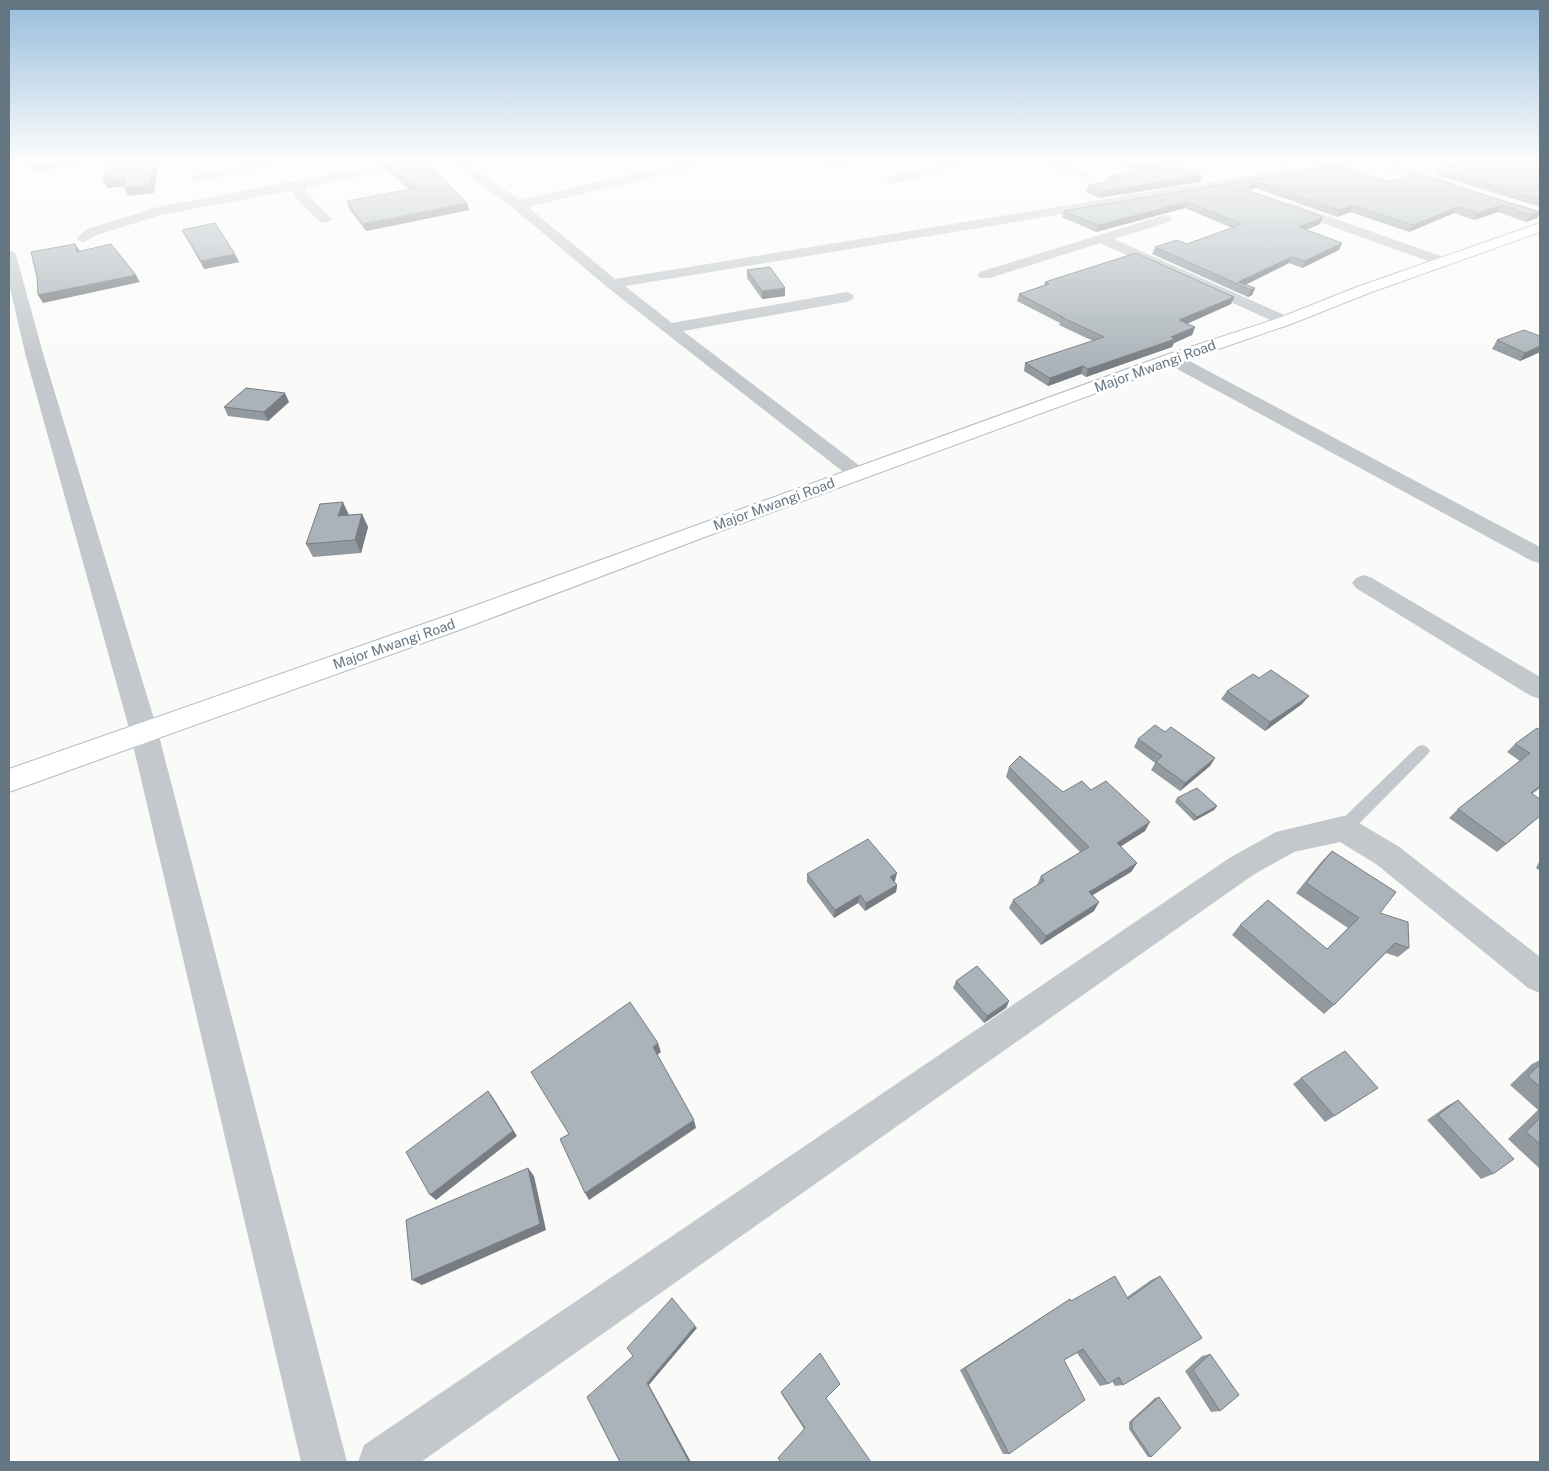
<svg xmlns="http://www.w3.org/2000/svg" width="1549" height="1471" viewBox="0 0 1549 1471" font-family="'Public Sans',sans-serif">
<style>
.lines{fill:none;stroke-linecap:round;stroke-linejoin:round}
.secondary-casing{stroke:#b3babf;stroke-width:2}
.lane{fill:#c3c8cc;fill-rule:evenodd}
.street{fill:#c3c8cc;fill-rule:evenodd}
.secondary{fill:#fff;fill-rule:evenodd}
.wall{fill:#929a9f}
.shaded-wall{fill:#777d82}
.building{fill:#aab3b9;stroke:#777d82}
.labels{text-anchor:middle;stroke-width:5;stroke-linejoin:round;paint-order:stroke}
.far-street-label{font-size:14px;fill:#657683;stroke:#fff}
</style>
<rect width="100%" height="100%" fill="#fafaf8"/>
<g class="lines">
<!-- secondary casing -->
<g class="secondary-casing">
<path id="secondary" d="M1540 223V232L1369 293 1291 324 1178 363 718 532 470 626 9 792V769L452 614 1166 355 1279 318 1357 287Z"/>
</g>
<!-- lane -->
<path class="lane" d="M1422 745 1427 747 1430 751 1427 755 1349 834 1343 836 1337 834 1335 829 1337 824 1417 747Z"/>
<!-- street -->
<path class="street" d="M273 159H297L291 163 196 182 190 178 196 174Z
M411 159H436L430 163 327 182 306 188V193L332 219 325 223 320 222 295 197 293 190 161 215 97 235 84 242 79 241 77 238 87 229 158 207Z
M446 159H460L520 200 697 159H718L716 162 528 207 615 279 1351 159H1379L1373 163 625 286 672 323 846 292 852 294 854 297 852 300 846 302 683 331 865 470 868 474 865 478 858 480 851 478 607 287 513 208Z
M958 159H978L976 162 892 184 886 180 888 177Z
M1036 159H1053L1087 171 1089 174 1083 178 1079 177 1038 162Z
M1392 163 1455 183 1456 186 1450 190 1388 170 1386 167Z
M1288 202 1449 259 1451 262 1449 265H1439L1283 209 1281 206Z
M1164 215 1169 216 1171 219 1169 222 1114 239 1291 318 1293 321 1291 324H1279L1100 243 990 278H980L977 275 980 272Z
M9 251 14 252 16 255 44 357 158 732 347 1462H301L130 732 26 357 9 284Z
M1172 354 1178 355 1540 547V563L1532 561 1166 363 1163 359 1166 355Z
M1364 575 1372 578 1540 677V699L1531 696 1356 588 1352 583 1356 578Z
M1343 816 1354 820 1398 846 1540 957V993L1528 988 1376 864 1340 842 1294 852 1253 875 421 1462H358L364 1445 1231 857 1276 832Z"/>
<!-- secondary -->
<use href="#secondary" class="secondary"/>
</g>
<!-- wall -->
<path class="wall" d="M372 159H403L378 163Z
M807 159H862L832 168Z
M1105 159H1188L1173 164 1202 175 1200 182 1099 198 1086 192 1088 185 1108 181 1109 176 1136 170Z
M1263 159H1305L1285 166Z
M1460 159H1540V207L1434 174 1437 169 1465 161Z
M1339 165 1389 182 1540 211V213L1537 218 1526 222 1498 212 1474 220 1454 213 1409 232 1350 212 1337 217 1256 188 1250 189 1252 192 1320 224 1306 230 1342 243 1339 250 1302 268 1289 263 1245 285 1255 288 1252 295 1248 297 1152 254 1155 247 1187 244 1232 228 1185 208 1096 232 1062 217 1064 211Z
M387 166 467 203 469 210 366 231 349 209 347 201 410 190 389 172Z
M182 230 239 262 204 269Z
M747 270 785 296 762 299 747 278Z
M1045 282 1234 297 1231 304 1187 324 1195 327 1192 335 1174 343 1172 347 1086 377 1081 374 1048 386 1024 371 1025 363 1093 341 1059 325 1060 323 1017 301 1019 294 1044 285Z
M1540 336V352L1520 361 1492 349 1497 340Z
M289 402 268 421 228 416 224 407Z
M362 514 368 527 361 553 313 557 306 544 348 515Z
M1259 678 1302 704 1265 731 1221 699 1227 691Z
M1537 728 1540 788 1532 794 1540 816 1497 852 1449 818 1458 809 1520 761 1507 752 1515 744Z
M1165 732 1215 758 1210 766 1180 791 1151 770 1155 763 1134 747 1138 739Z
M1009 767 1063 792 1091 790 1145 831 1121 846 1137 863 1131 872 1093 895 1099 902 1094 911 1041 945 1009 908 1013 900 1037 885 1041 876 1080 852 1006 777Z
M1177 798 1217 806 1214 810 1194 821 1175 802Z
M1332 851 1409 948 1398 957 1386 953 1334 1005 1324 1014 1232 935 1240 925 1327 949 1348 928 1296 893 1322 861Z
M1540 860V871L1536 868Z
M807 874 895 881H894L897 885 896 892 865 911 858 903 834 918 807 882Z
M956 981 1009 1001 1006 1008 984 1023 953 988Z
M1540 1060V1169L1508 1139 1538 1110 1510 1085 1532 1064Z
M1301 1078 1378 1088 1325 1122 1293 1084Z
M1458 1100 1493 1174 1481 1179 1427 1120 1447 1106Z
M1160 1276 1123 1385 1115 1386 1112 1381 1108 1384 1100 1386 1077 1353 1064 1360 1009 1454H1003L960 1370 1070 1299 1071 1301 1127 1297 1151 1280Z
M1210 1354 1220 1411 1211 1412 1185 1371 1202 1356Z
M781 1392 826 1398 804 1429 781 1393Z
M1159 1397 1151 1457H1148L1129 1429V1422L1155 1398Z"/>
<!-- shaded-wall -->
<path class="shaded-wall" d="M32 159H114L37 171 35 167 27 168 22 160Z
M154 159H156L158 163 154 193 128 196 124 188Z
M376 159H403L378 163Z
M841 159H862L832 168 833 161Z
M1171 159H1188L1144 173 1146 167Z
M1288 159H1305L1285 166Z
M1202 175 1200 182 1099 198 1101 192Z
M126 178 130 186 108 188 103 180Z
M1258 182 1256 188 1250 189 1249 187 1252 183Z
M1187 202 1185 208 1096 232 1098 225Z
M467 203 469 210 366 231 363 224Z
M1353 205 1350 212 1337 217 1340 210Z
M1502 205 1498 212 1474 220 1478 213Z
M1458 207 1454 213 1409 232 1413 225Z
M1540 212 1537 218 1526 222 1531 215Z
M1323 217 1320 224 1296 234 1299 227Z
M1342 243 1339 250 1302 268 1305 261Z
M75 244 80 251 77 252Z
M235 254 239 262 204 269 201 261Z
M1292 257 1289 263 1243 286 1238 282Z
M136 275 140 282 43 303 38 295Z
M785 288V296L762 299V291Z
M1255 288 1252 295 1248 297 1251 290Z
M1234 297 1231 304 1177 328 1179 320Z
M1195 327 1192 335 1174 343 1172 347 1086 377 1088 369 1171 337Z
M1540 346V352L1520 361 1525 353Z
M1083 366 1081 374 1048 386 1050 378Z
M285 393 289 402 268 421 264 412Z
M343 502 349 515 338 516Z
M362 514 368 527 361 553 355 540Z
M1309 696 1302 704 1265 731 1270 722Z
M1215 758 1210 766 1180 791 1185 783Z
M1217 806 1214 810 1194 821 1197 817Z
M1150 822 1145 831 1112 852 1117 843Z
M1137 863 1131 872 1084 900 1089 892Z
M897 873 895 881 889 884 890 877Z
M897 885 896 892 865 911 866 903Z
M860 895 858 903 834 918 835 910Z
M1099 902 1094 911 1041 945 1046 936Z
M1009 1001 1006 1008 984 1023 987 1016Z
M658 1043 661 1052 656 1056 653 1047Z
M488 1091 492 1096 517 1136 436 1200 430 1195Z
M694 1120 696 1128 589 1200 585 1193Z
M528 1168 534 1176 546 1230 422 1285 412 1280Z
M695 1326 697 1328 649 1385 691 1462H689L647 1383Z"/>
<!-- building -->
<path class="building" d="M22 159H61L33 163 32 159 22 160Z
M112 159H154L150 185 124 188 126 178 103 180Z
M423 159 467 203 363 224 347 201 416 188 387 166Z
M826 159H841L833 161Z
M1124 159H1171L1146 167Z
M1472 159H1540V200L1437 169Z
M1170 163 1202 175 1101 192 1088 185 1117 180 1109 176Z
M1339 165 1389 182 1417 174 1540 212 1531 215 1502 205 1478 213 1458 207 1413 225 1353 205 1340 210 1258 182 1252 183 1249 187 1252 192 1323 217 1299 227 1342 243 1305 261 1292 257 1238 282 1255 288 1251 290 1155 247 1177 240 1187 244 1242 224 1187 202 1098 225 1064 211Z
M215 223 235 254 201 261 182 230Z
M75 244 77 252 111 244 136 275 38 295 37 277 31 252Z
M1136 253 1234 297 1179 320 1195 327 1171 337 1175 339 1088 369 1083 366 1050 378 1025 363 1104 337 1061 317H1063L1019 294 1049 284 1045 282Z
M770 267 785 288 762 291 747 270Z
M1524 330 1540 336V346L1525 353 1497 340Z
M246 388 285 393 264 412 224 407Z
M343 502 338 516 362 514 355 540 306 544 320 504Z
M1271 670 1309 696 1270 722 1227 691 1253 674 1259 678Z
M1155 725 1165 732 1171 727 1215 758 1185 783 1156 762 1162 756 1138 739Z
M1537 728 1540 730V786L1531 793 1540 799V816L1506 844 1458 809 1530 753 1515 744Z
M1020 756 1063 792 1082 781 1091 790 1106 781 1150 822 1117 843 1137 863 1089 892 1099 902 1046 936 1013 900 1044 881 1041 876 1089 847 1009 767Z
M1197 788 1217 806 1197 817 1177 798Z
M868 839 897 873 890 877 897 885 866 903 860 895 835 910 807 874Z
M1332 851 1396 892 1380 913 1408 922 1409 948 1395 943 1334 1005 1240 925 1268 900 1327 949 1359 918 1306 883Z
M977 966 1009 1001 987 1016 956 981Z
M630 1002 658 1043 653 1047 694 1120 585 1193 560 1139 569 1134 531 1072Z
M1345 1051 1378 1088 1334 1116 1301 1078Z
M1540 1064V1087L1528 1076Z
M488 1091 513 1131 430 1195 406 1152Z
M1458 1100 1514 1159 1493 1174 1438 1115Z
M1540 1118V1144L1526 1132Z
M528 1168 540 1224 412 1280 406 1220Z
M1115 1276 1128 1299 1160 1276 1202 1338 1123 1385 1119 1377 1108 1384 1083 1349 1064 1360 1085 1400 1009 1454 965 1368 1070 1299 1071 1301Z
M672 1298 695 1326 647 1383 689 1462H620L587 1397 633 1356 627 1348Z
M820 1353 840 1384 826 1398 871 1462H781L778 1458 805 1428 781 1392Z
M1210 1354 1239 1395 1220 1411 1193 1370Z
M1159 1397 1181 1428 1151 1457 1132 1429V1421Z"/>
<!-- sky -->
<linearGradient id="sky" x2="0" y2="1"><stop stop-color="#96bcdc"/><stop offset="0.44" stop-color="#fdfdfc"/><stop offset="1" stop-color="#fdfdfc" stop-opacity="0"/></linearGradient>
<rect width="1549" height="365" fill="url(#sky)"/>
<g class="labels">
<!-- far-street labels -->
<g class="far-street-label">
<text transform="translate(1155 366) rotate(-20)" y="5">Major Mwangi Road</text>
<text transform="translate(774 504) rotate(-20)" y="5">Major Mwangi Road</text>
<text transform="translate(394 644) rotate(-19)" y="5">Major Mwangi Road</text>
</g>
</g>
<!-- border -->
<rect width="1549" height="1471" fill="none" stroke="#657683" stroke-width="20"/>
</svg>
